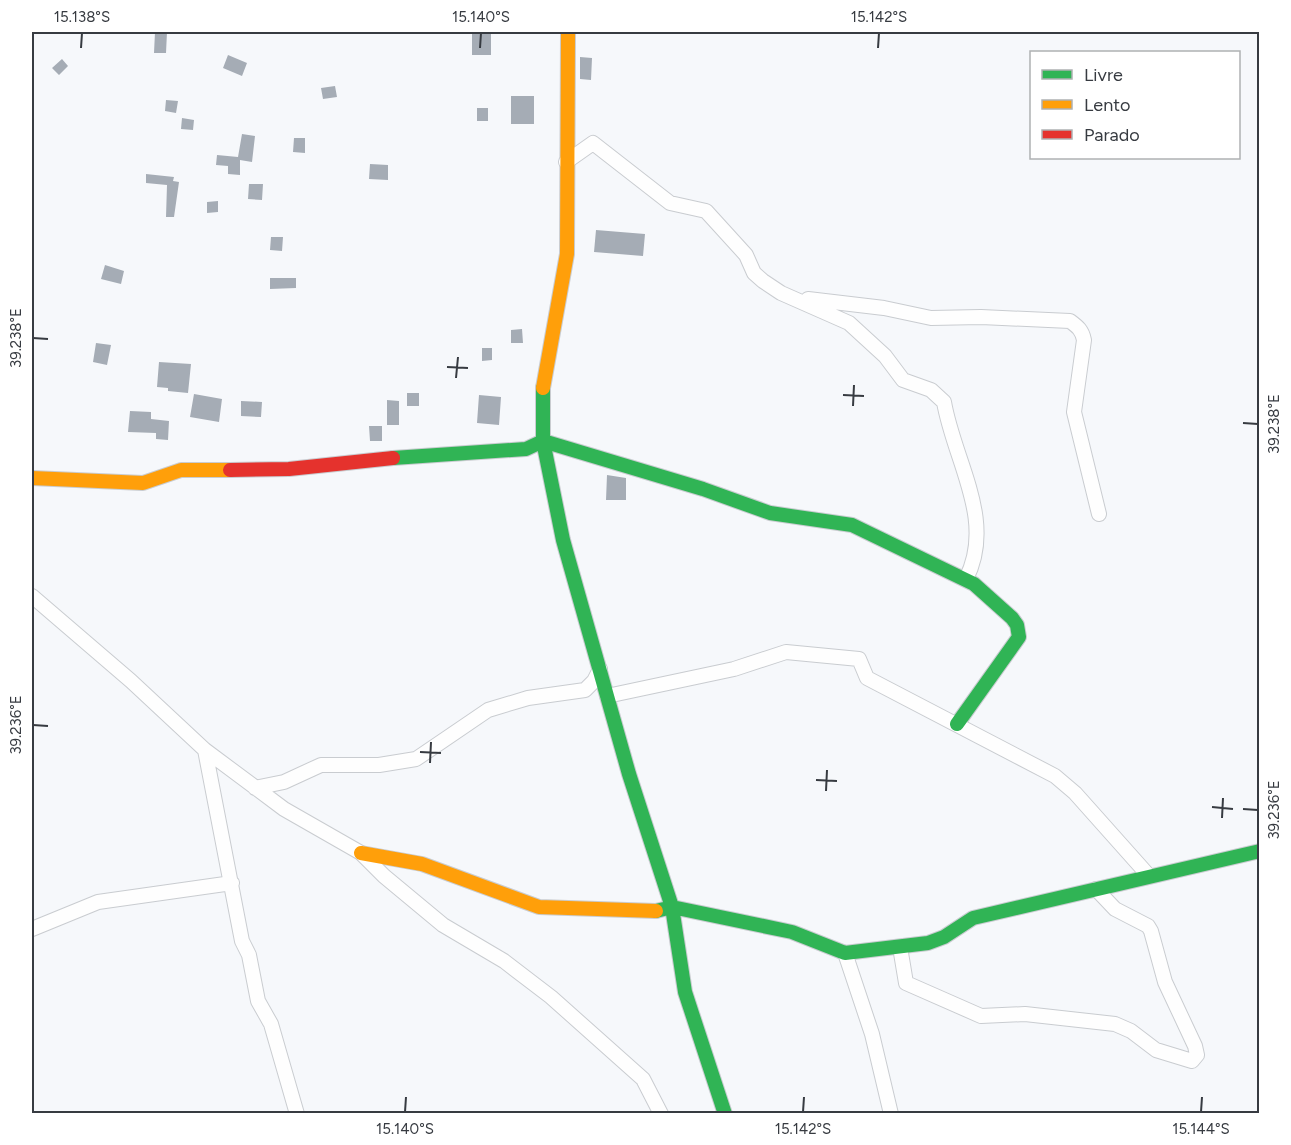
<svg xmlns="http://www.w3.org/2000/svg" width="1291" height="1145" viewBox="0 0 1291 1145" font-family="Figtree,sans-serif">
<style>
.building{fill:#a5acb5}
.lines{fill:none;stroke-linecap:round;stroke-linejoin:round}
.street-casing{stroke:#c9ccd0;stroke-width:16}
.fast-casing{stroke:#c9ccd0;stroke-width:16}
.slow-casing{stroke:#c9ccd0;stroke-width:16}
.jam-casing{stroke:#c9ccd0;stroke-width:16}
.street{stroke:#fefefe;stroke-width:14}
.fast{stroke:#30b455;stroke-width:14}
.slow{stroke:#ff9f0a;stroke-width:14}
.jam{stroke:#e5322d;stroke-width:14}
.ticks{fill:none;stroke:#373b41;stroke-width:2}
.neatline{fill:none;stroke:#373b41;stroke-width:2}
.ticks-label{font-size:15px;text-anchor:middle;fill:#373b41}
</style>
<rect width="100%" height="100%" fill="#f6f8fb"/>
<!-- building -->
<path class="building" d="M155 32H167L166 53H154Z
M472 32H491V55H472Z
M228 55 247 63 242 76 223 68Z
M580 57 592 58 591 80 580 79Z
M62 59 68 66 59 75 52 68Z
M335 86 337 97 323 99 321 88Z
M511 96H534V124H511Z
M166 100 178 101 176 113 165 111Z
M477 108H488V121H477Z
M182 118 194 120 193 130 181 129Z
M242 134 255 136 252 162 240 160V175L228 174V166L216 165 217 155 238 157Z
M294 138H305V153L293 152Z
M370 164 388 165V180L369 179Z
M146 174 174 177 173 181 179 182 174 217H166L167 185 146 183Z
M249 184H263L262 200 248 199Z
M218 201V212L207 213V202Z
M596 230 645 234 643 256 594 252Z
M271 237H283L282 251 270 250Z
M105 265 124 271 121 284 101 279Z
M270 278H296V288L270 289Z
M522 329 523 343H511V330Z
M96 343 111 345 107 365 93 362Z
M482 348H492V360L482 361Z
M159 362 191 364 188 393 168 391V388L157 387Z
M407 393H419V406H407Z
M194 394 222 399 219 422 190 417Z
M479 395 501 397 499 425 477 423Z
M387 400 399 401V425H387Z
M241 401 262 402 261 417 241 416Z
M130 411 151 412V419L169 421 168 440 156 439V433L128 432Z
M369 426H382V441H370Z
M607 475 626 478V500H606Z"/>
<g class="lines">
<!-- street casing -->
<g class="street-casing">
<path id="street" d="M566 162 593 143 670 203 706 211 746 255 754 273 763 281 781 293 849 323 885 356 903 380 931 390 944 402C954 461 996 520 966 579
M808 299 884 308 931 318 981 317 1070 321C1078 327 1082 330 1084 340L1074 412 1099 514
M32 596 131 681 205 750 284 809 361 853 384 876 443 925 504 961 551 997 643 1079 661 1114
M607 696 734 669 786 652 859 659 867 678 1055 776 1075 793 1149 876
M205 750 242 941 249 955 258 1001 271 1024 297 1114
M255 788 284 782 321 765H379L416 759 488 710 528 698 585 690 594 681 600 669
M32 929 98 902 232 883
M900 947 906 983 981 1016 1025 1014 1115 1024 1131 1031 1156 1050 1192 1061 1197 1055 1195 1046 1165 982 1151 931 1148 926 1115 909 1096 889
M845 953 872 1034 891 1114"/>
</g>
<!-- fast casing -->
<g class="fast-casing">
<path id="fast" d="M543 388V441L563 540 629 774 672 907 685 992 725 1114
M393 458 526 449 543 441 703 489 770 513 852 525 974 584 1012 618 1017 625 1019 637 957 724
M656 911 672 907 792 932 845 953 928 943 944 937 973 918 1260 851"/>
</g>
<!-- slow casing -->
<g class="slow-casing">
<path id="slow" d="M543 388 567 254 568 32
M32 478 143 483 181 470H230
M361 853 422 864 539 907 656 911"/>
</g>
<!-- jam casing -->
<g class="jam-casing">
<path id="jam" d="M230 470 289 469 393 458"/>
</g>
<!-- street -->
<use href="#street" class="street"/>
<!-- fast -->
<use href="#fast" class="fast"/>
<!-- slow -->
<use href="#slow" class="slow"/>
<!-- jam -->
<use href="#jam" class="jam"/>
</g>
<!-- ticks -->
<path class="ticks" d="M81 48 82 33M480 48 481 33M878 48 879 33M33 338 48 339M447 367 468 368M456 378 458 357M843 395 864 396M853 406 854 385M1243 423 1258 424M33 725 48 726M420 752 441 753M430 763 431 742M816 780 837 781M826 791 827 770M1212 807 1233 809M1243 809 1258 810M1222 818 1223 798M405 1112 406 1097M803 1112 804 1097M1201 1112 1202 1097"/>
<!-- border -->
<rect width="1291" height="1145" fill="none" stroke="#ffffff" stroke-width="66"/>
<!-- legend -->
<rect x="1030" y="51" width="210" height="108" fill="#ffffff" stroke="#afb1b3" stroke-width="1.5"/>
<rect x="1042" y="70" width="30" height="9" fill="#30b455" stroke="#afb1b3" stroke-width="1.5"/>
<text x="1084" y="81" font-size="18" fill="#373b41">Livre</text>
<rect x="1042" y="100" width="30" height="9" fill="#ff9f0a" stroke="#afb1b3" stroke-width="1.5"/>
<text x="1084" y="111" font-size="18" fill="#373b41">Lento</text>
<rect x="1042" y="130" width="30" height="9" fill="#e5322d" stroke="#afb1b3" stroke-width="1.5"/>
<text x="1084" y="141" font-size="18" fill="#373b41">Parado</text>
<rect x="33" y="33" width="1225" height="1079" class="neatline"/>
<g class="ticks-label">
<text x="82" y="22">15.138°S</text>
<text x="481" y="22">15.140°S</text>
<text x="879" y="22">15.142°S</text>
<text transform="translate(16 338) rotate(-90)" y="5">39.238°E</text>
<text transform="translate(1274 424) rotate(-90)" y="5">39.238°E</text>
<text transform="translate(16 725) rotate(-90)" y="5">39.236°E</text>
<text transform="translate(1274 810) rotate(-90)" y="5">39.236°E</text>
<text x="405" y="1134">15.140°S</text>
<text x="803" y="1134">15.142°S</text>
<text x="1201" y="1134">15.144°S</text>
</g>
</svg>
